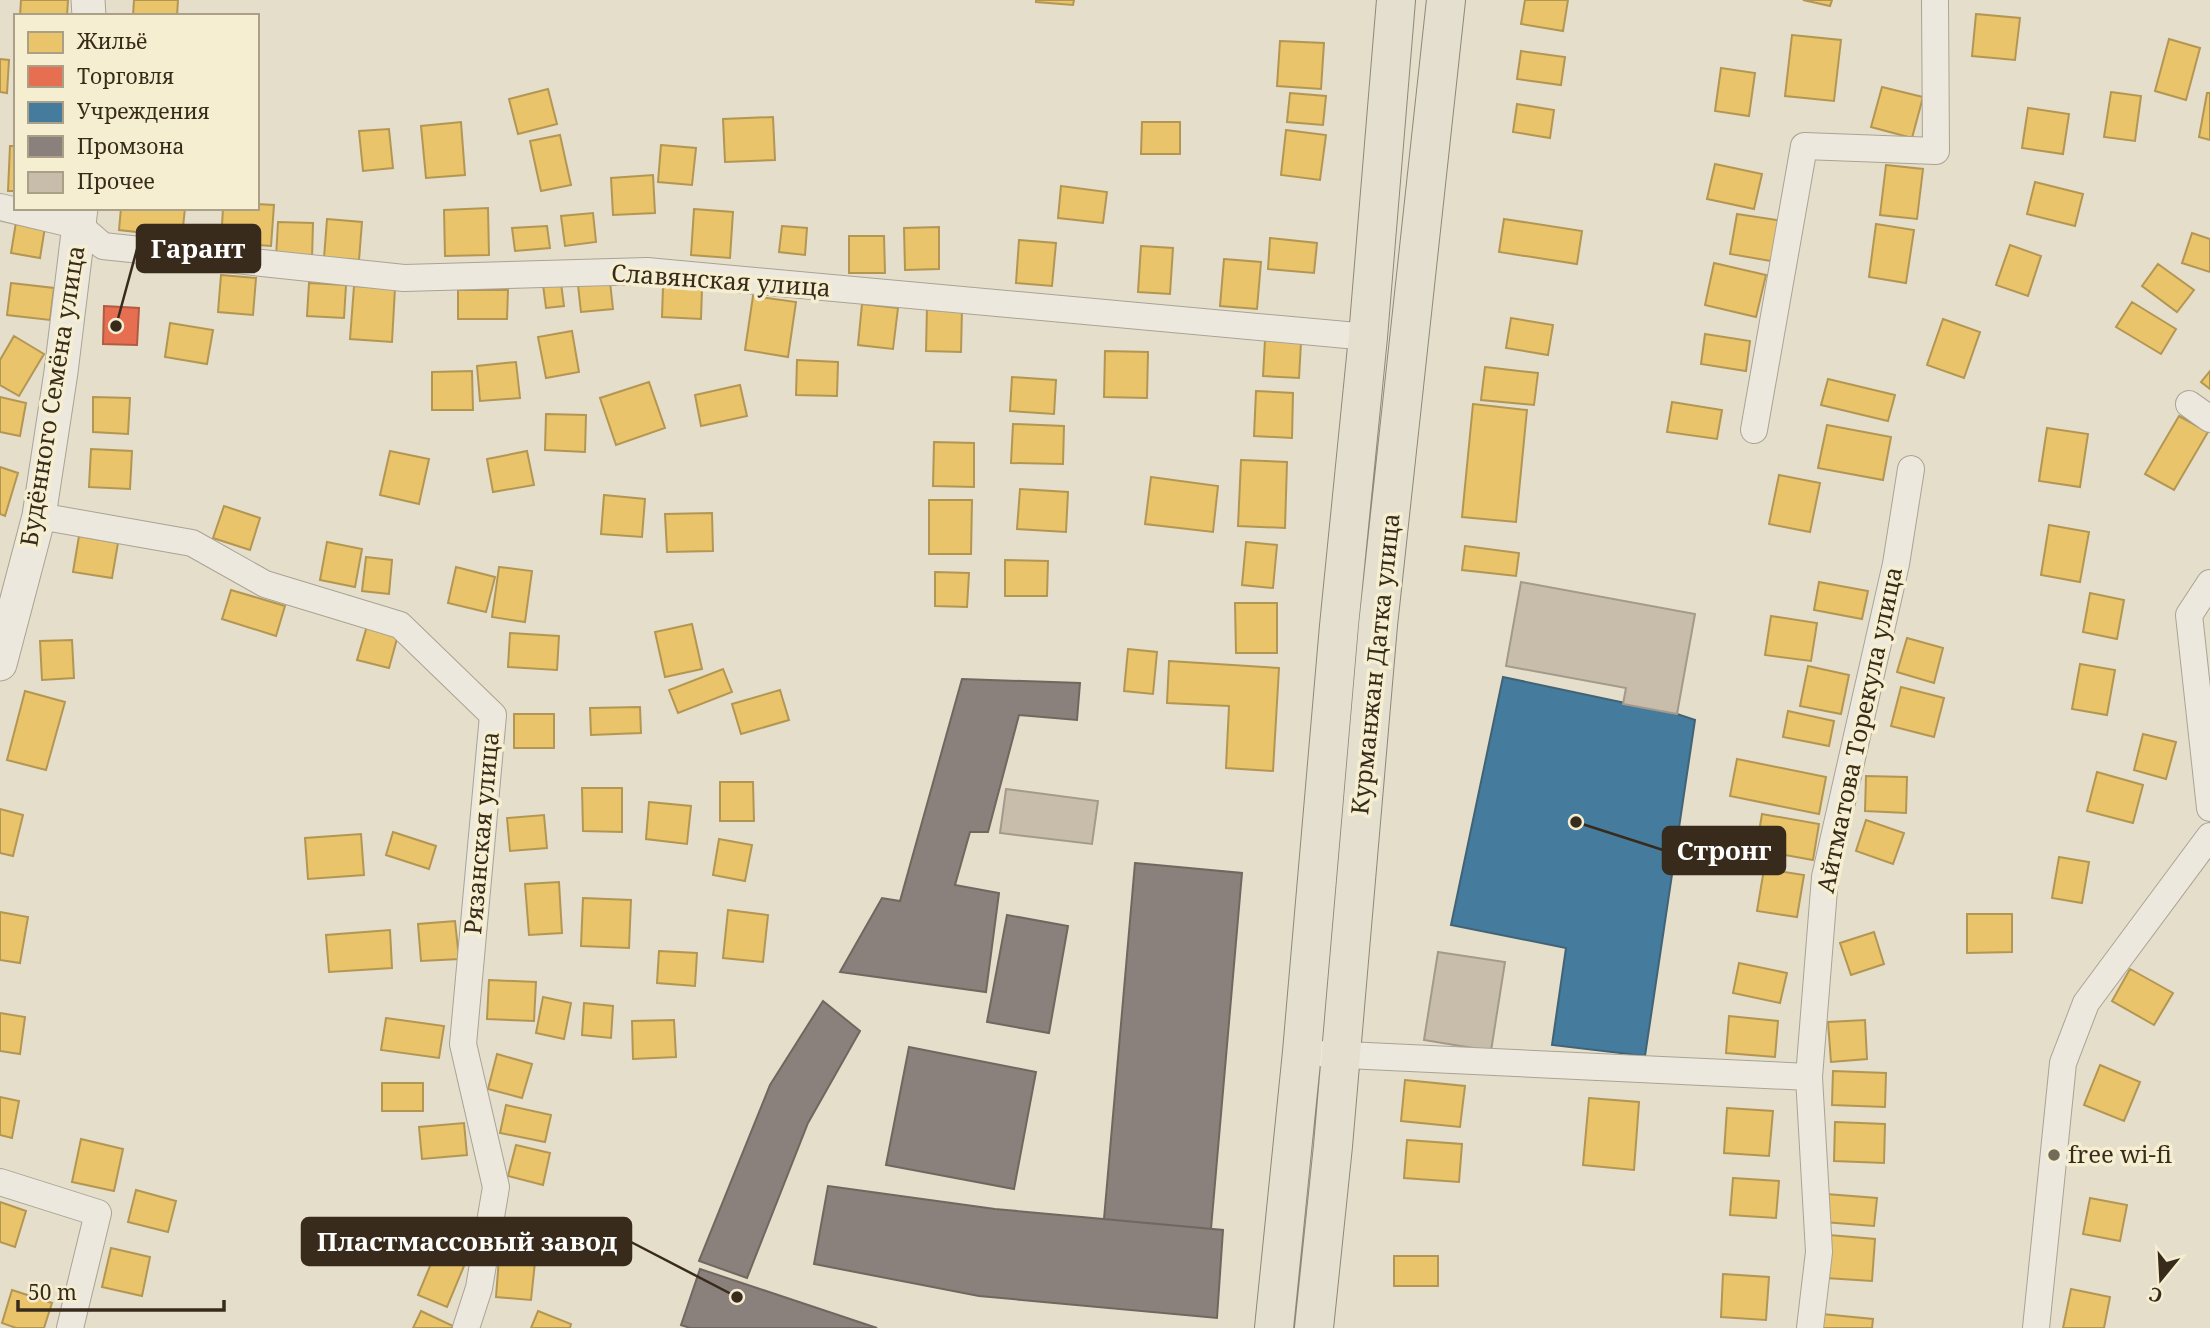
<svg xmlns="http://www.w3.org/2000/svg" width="2210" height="1328" viewBox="0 0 2210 1328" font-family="'Noto Serif',serif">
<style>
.homes{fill:#e9c46a;stroke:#b49653;stroke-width:2}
.shops{fill:#e76f51;stroke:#b25b41;stroke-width:2}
.public{fill:#457b9d;stroke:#416376;stroke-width:2}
.industry{fill:#8a817c;stroke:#71675f;stroke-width:2}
.building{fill:#c8bcab;stroke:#a4998a;stroke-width:2}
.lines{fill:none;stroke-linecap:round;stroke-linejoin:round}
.minor-casing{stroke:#a9a394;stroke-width:28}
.tertiary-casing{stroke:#a9a394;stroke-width:35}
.primary-casing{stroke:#8e887b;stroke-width:40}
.minor{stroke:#ece8dd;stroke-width:26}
.tertiary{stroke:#ece8dd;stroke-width:33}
.primary{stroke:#e4dfce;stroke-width:38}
.poi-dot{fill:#746a59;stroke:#f6eed0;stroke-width:2.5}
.labels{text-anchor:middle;stroke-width:7;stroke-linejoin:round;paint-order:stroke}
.street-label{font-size:24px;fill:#382b1c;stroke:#f6eed0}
.poi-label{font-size:24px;fill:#382b1c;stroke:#f6eed0;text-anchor:start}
.leader{fill:none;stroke:#382b1c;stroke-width:2.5}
.callout-dot{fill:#382b1c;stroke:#f6eed0;stroke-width:2.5}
.callout{fill:#382b1c;stroke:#382b1c;stroke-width:2.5}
.callout-label{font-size:26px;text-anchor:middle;font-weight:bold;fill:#fff}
</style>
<rect width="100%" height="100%" fill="#e4deca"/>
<!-- homes -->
<path class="homes" d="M21 0H68L67 16H20Z
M134 0H178L177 16H133Z
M1036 0H1074L1073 5 1036 2Z
M1525 0H1568L1563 31 1521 24Z
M1803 0H1832L1830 6Z
M1976 14 2020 18 2015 60 1972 56Z
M1792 35 1841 40 1834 101 1785 96Z
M2169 39 2200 48 2186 100 2155 91Z
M1280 41 1324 43 1321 89 1277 86Z
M1521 51 1565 57 1561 85 1517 79Z
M0 59 9 60 7 93 0 92Z
M1721 68 1755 73 1749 116 1715 111Z
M1882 87 1923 97 1912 138 1871 127Z
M548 89 557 124 518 134 509 99Z
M2111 92 2141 96 2135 141 2104 137Z
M1290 93 1326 96 1323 125 1287 122Z
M2207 93H2210V140L2199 137Z
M1517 104 1554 110 1550 138 1513 132Z
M2028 108 2069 114 2063 154 2022 148Z
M773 117 775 160 725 162 723 119Z
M461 122 465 175 426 178 421 126Z
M1142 122H1180V154H1141Z
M389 129 393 168 363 171 359 131Z
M1286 130 1326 135 1320 180 1281 175Z
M560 135 571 185 541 191 530 141Z
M661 145 696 148 692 185 658 182Z
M10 146H16V191H8Z
M1715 164 1762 174 1754 209 1707 199Z
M1886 165 1923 169 1917 219 1880 215Z
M653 175 655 213 613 215 611 178Z
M2035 182 2083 194 2075 226 2027 214Z
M1061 186 1107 192 1103 223 1058 218Z
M257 204 274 205 271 246 221 242 223 208H257Z
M121 208H185L182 237 119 230Z
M488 208 489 255 445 256 444 210Z
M694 209 733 212 730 258 691 255Z
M593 213 596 242 565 246 561 216Z
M1737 214 1784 221 1777 262 1730 254Z
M327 219 362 222 359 260 324 258Z
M1504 219 1582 231 1577 264 1499 252Z
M16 222 45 227 40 258 11 253Z
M278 222 313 223 312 259 276 258Z
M1876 224 1914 230 1906 283 1869 277Z
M547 226 550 248 515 251 512 228Z
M782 226 807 228 805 255 779 252Z
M939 227V269L905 270 904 228Z
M2192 233 2210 239V272L2182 263Z
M849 236H884L885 273H849Z
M1270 238 1317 243 1314 273 1268 269Z
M1019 240 1056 243 1052 286 1016 283Z
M2010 245 2041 256 2028 296 1996 285Z
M1141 246 1173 248 1170 294 1138 292Z
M1224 259 1261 262 1257 309 1220 306Z
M1714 263 1766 275 1756 317 1705 305Z
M2158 264 2194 290 2177 312 2142 286Z
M221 275 256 278 253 315 218 312Z
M610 282 613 309 581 312 578 285Z
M11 283 54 288 50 320 7 315Z
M309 283 346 285 344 318 307 316Z
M561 283 564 306 546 308 543 285Z
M354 286 395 288 392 342 350 339Z
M663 287 702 289 701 319 662 317Z
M458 290H508L507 319H458Z
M753 296 796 302 788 357 745 350Z
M2132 302 2176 329 2161 354 2116 327Z
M862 304 898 308 893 349 858 345Z
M927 307 962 309 961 352 926 351Z
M1511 318 1553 325 1548 355 1506 348Z
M1943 319 1980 332 1964 378 1927 365Z
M170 323 213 330 207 364 165 357Z
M572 331 579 372 546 378 538 337Z
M1705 334 1750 341 1746 371 1701 364Z
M14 336 44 354 19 396 0 385V360Z
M1265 340 1301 342 1299 378 1263 376Z
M1105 351 1148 352 1147 398 1104 397Z
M797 360 838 362 837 396 796 395Z
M516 362 520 398 480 401 477 366Z
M1485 367 1538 373 1534 405 1481 400Z
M472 371 473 410H432V372Z
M2210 371V389L2201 382Z
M1012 377 1056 380 1054 414 1010 411Z
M1828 379 1895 395 1888 421 1821 405Z
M649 382 665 428 616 445 600 398Z
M740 385 747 416 701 426 695 395Z
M1256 391 1293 393 1292 438 1254 436Z
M0 397 26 403 20 436 0 432Z
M93 397 130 398 128 434 93 432Z
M1672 402 1722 410 1717 439 1667 432Z
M1473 404 1527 410 1516 522 1462 517Z
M546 414 586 415 585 452 545 450Z
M2179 416 2208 432 2174 490 2145 474Z
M1013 424 1064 426 1063 464 1011 463Z
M1827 425 1891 437 1883 480 1818 468Z
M2047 428 2088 434 2080 487 2039 481Z
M934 442 974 443V487L933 486Z
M91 449 132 451 130 489 89 487Z
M390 451 429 459 419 504 380 495Z
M527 451 534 485 493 492 487 459Z
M1241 460 1287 462 1285 528 1238 526Z
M0 467 18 473 5 516 0 514Z
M1779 475 1820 483 1810 532 1769 524Z
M1151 477 1218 486 1213 532 1145 524Z
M1020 489 1068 492 1066 532 1017 529Z
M604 495 645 499 642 537 601 534Z
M929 500H972L971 554H929Z
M224 506 260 518 250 550 213 538Z
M712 513 713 551 667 552 665 514Z
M2049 525 2089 532 2080 582 2041 575Z
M79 536 118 543 112 578 73 572Z
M327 542 362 549 355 587 320 580Z
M1246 542 1277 545 1273 588 1242 585Z
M1465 546 1519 553 1516 576 1462 570Z
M366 557 392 560 389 594 362 591Z
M1005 560 1048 561 1047 596H1005Z
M456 567 495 577 486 612 448 603Z
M499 567 532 571 525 622 492 617Z
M935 572 969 573 967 607 935 606Z
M1819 582 1868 591 1862 619 1814 610Z
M231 590 285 606 276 636 222 619Z
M2090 593 2124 600 2117 639 2083 632Z
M1235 603H1277V653H1236Z
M1771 616 1817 623 1811 661 1765 655Z
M692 624 702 669 665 677 655 632Z
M367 626 398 635 389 668 357 660Z
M510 633 559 636 557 670 508 667Z
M1907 638 1943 648 1934 683 1897 672Z
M72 640 74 678 42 680 40 641Z
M1128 649 1157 652 1153 694 1124 691Z
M1169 661 1279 668 1273 771 1226 768 1229 706 1167 703Z
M2080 664 2115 670 2107 715 2072 709Z
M1808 666 1849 675 1841 714 1800 706Z
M723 669 732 692 678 713 669 690Z
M1901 687 1944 698 1934 737 1891 726Z
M780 690 789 720 741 734 732 704Z
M25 691 65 702 46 770 7 760Z
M640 707 641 733 591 735 590 708Z
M1788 711 1834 721 1829 746 1783 737Z
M514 714H554V748H514Z
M2143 734 2176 742 2166 779 2134 770Z
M1737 759 1826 777 1819 814 1730 796Z
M2097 772 2143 785 2133 823 2087 811Z
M1866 776 1907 777 1906 813 1865 811Z
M720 782H753L754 821H720Z
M582 788H622V832L583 831Z
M649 802 691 806 687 844 646 839Z
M0 809 23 815 13 856 0 853Z
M1762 814 1819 824 1813 860 1756 850Z
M544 815 547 848 510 851 507 818Z
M1866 820 1904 833 1893 864 1856 851Z
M393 832 436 846 429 869 386 855Z
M361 834 364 875 308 879 305 838Z
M719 839 752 845 745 881 713 875Z
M2059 857 2089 862 2082 903 2052 898Z
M1764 869 1804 875 1797 917 1757 911Z
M559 882 562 933 529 935 525 884Z
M583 898 631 900 629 948 581 946Z
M728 910 768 915 763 962 723 958Z
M0 912 28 917 20 963 0 960Z
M1967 914H2012V952L1967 953Z
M455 921 459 959 421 961 418 924Z
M390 930 392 968 329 972 326 935Z
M1874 932 1884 964 1851 975 1840 943Z
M659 951 697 953 695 986 657 983Z
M1739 963 1787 973 1780 1003 1733 993Z
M2130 969 2173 993 2154 1025 2112 1001Z
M489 980 536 982 534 1021 487 1019Z
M543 997 571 1003 564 1039 536 1033Z
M584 1003 613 1006 611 1038 582 1035Z
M0 1013 25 1017 20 1054 0 1051Z
M1729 1016 1778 1021 1775 1057 1726 1053Z
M386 1018 444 1026 439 1058 381 1050Z
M674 1020 676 1057 633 1059 632 1021Z
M1865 1020 1867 1059 1831 1062 1828 1022Z
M497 1054 532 1064 522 1098 488 1089Z
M2100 1065 2140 1082 2124 1121 2084 1105Z
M1833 1071 1886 1073 1885 1107 1832 1105Z
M1405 1080 1465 1086 1460 1127 1401 1121Z
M382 1083H423V1111H382Z
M0 1097 19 1101 12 1138 0 1135Z
M1589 1098 1639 1102 1634 1170 1583 1165Z
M506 1105 551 1115 545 1142 500 1133Z
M1727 1108 1773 1111 1769 1156 1724 1153Z
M1835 1122 1885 1124 1884 1163 1834 1161Z
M464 1123 467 1155 422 1159 419 1127Z
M81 1139 123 1149 114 1191 72 1182Z
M1407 1140 1462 1144 1459 1182 1404 1178Z
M516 1145 550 1153 543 1185 508 1176Z
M1733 1178 1779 1181 1776 1218 1730 1215Z
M136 1190 176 1201 168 1232 128 1222Z
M1826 1194 1877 1198 1874 1226 1824 1222Z
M2090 1198 2127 1205 2120 1241 2083 1234Z
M0 1202 26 1211 15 1247 0 1242Z
M1829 1235 1875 1239 1872 1281 1826 1278Z
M111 1248 150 1257 142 1296 102 1287Z
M435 1254 464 1266 447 1307 418 1295Z
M1394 1256H1438V1286H1394Z
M499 1258 535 1262 531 1300 496 1297Z
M1723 1274 1769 1277 1766 1320 1721 1317Z
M2071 1289 2110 1297 2104 1328H2063Z
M12 1290 52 1303 44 1328H16L2 1323Z
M421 1311 457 1328H413Z
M538 1311 571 1324 570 1328H531Z
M1822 1314 1873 1319 1872 1328H1821Z"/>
<!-- shops -->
<path class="shops" d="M104 306 139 308 137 345 103 344Z"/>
<!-- public -->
<path class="public" d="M1503 677 1677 714 1695 720 1645 1056 1552 1045 1566 948 1451 925Z"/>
<!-- industry -->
<path class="industry" d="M962 679 1080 683 1077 720 1019 715 988 832H970L955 885 999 893 986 992 840 972 882 898 900 901Z
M1135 863 1242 873 1211 1229 1104 1219Z
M1007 915 1068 926 1049 1033 987 1022Z
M823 1001 860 1031 808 1123 747 1278 699 1261 770 1085Z
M909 1047 1036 1072 1014 1189 886 1165Z
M828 1186 995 1209 1223 1230 1217 1318 979 1296 814 1264Z
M700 1269 877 1328H690L681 1325Z"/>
<!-- building -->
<path class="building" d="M1521 582 1695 614 1677 714 1623 704 1626 688 1506 666Z
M1006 789 1098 801 1092 844 1000 833Z
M1438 952 1505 962 1491 1051 1424 1040Z"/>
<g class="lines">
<!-- minor casing -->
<g class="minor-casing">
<path id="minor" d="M0 207 80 226 103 246 404 278 647 271 1368 337
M2189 404 2210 419
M1754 430 1804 146 1936 151 1935 0
M39 516 192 543 265 584 400 625 493 715 463 1044 496 1187 479 1288 466 1328
M2210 583 2189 615 2210 808
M1325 1054 1809 1077
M0 1182 98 1213 70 1328
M1810 1328 1819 1252 1809 1077 1825 877 1896 564 1911 469
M2036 1328 2063 1063 2086 1003 2210 836"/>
</g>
<!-- tertiary casing -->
<g class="tertiary-casing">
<path id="tertiary" d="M88 0 89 16
M0 664 39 516 61 372 81 208"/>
</g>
<!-- primary casing -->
<g class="primary-casing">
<path id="primary" d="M1274 1328 1302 1052 1339 626 1368 337 1396 0
M1314 1328 1333 1146 1378 625 1446 0"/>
</g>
<!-- minor -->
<use href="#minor" class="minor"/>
<!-- tertiary -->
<use href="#tertiary" class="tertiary"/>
<!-- primary -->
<use href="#primary" class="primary"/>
</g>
<!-- markers -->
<circle class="poi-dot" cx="2054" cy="1155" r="7"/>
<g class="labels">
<!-- street labels -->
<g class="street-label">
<text transform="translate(721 281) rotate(4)" y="8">Славянская улица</text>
<text transform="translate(53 396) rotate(-81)" y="8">Будённого Семёна улица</text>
<text transform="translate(1376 664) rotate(-84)" y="8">Курманжан Датка улица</text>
<text transform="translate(1860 730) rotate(-78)" y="8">Айтматова Торекула улица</text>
<text transform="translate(482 833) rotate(-85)" y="8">Рязанская улица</text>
</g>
<!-- poi labels -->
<g class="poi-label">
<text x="2068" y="1163">free wi-fi</text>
</g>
</g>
<!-- callouts -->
<path class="leader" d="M116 326L137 249M1576 822L1663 850M737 1297L631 1242"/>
<g class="callout-dot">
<circle cx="116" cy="326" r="7"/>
<circle cx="1576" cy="822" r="7"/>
<circle cx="737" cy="1297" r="7"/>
</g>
<g class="callout">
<rect x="137" y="225" width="123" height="47" rx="7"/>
<rect x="1663" y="827" width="122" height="47" rx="7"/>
<rect x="302" y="1218" width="329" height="47" rx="7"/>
</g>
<g class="callout-label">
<text x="198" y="258">Гарант</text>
<text x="1724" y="860">Стронг</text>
<text x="467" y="1251">Пластмассовый завод</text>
</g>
<!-- legend -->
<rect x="14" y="14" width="245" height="196" fill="#f6eed0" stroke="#aaa088" stroke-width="2"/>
<rect x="28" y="32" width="35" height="21" fill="#e9c46a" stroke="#aaa088" stroke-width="2"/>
<text x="77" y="49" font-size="21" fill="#382b1c">Жильё</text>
<rect x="28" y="66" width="35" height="21" fill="#e76f51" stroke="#aaa088" stroke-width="2"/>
<text x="77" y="84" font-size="21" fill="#382b1c">Торговля</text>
<rect x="28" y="102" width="35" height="21" fill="#457b9d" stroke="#aaa088" stroke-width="2"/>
<text x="77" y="119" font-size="21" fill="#382b1c">Учреждения</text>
<rect x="28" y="136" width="35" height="21" fill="#8a817c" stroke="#aaa088" stroke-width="2"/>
<text x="77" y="154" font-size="21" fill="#382b1c">Промзона</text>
<rect x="28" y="172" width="35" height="21" fill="#c8bcab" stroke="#aaa088" stroke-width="2"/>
<text x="77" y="189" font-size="21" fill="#382b1c">Прочее</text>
<!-- north arrow -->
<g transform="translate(2161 1279) rotate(198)" stroke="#f6eed0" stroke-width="5" paint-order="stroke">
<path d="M0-5L12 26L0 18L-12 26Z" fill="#382b1c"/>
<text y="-10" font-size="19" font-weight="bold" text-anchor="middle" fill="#382b1c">С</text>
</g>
<!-- scale -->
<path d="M18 1300v10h206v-10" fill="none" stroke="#382b1c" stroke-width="3.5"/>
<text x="28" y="1300" font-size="21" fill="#382b1c" stroke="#f6eed0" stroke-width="5" paint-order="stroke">50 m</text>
</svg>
